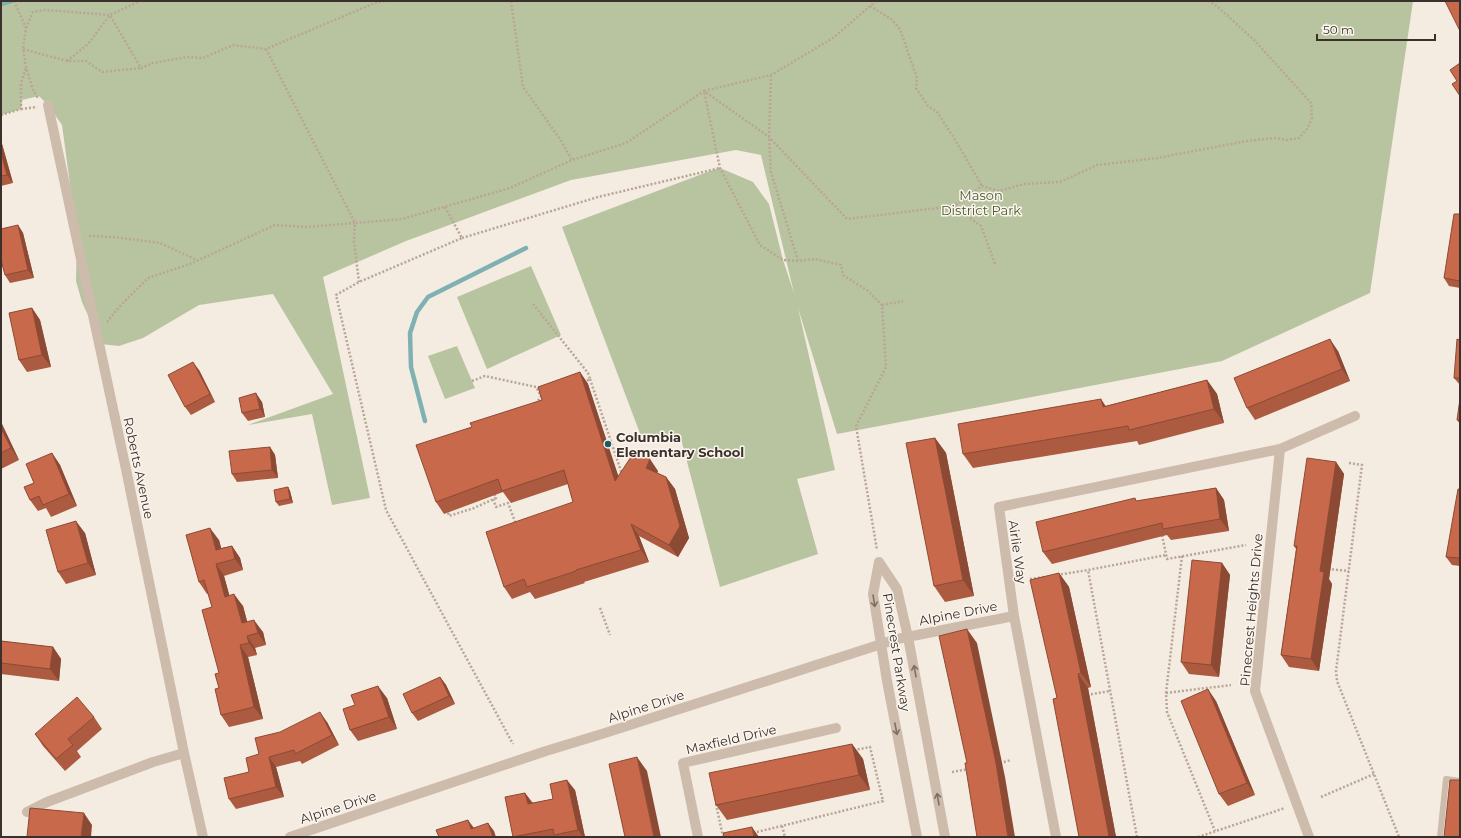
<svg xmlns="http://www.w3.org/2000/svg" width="1461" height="838" viewBox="0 0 1461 838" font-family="Montserrat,sans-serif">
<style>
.green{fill:#b8c4a0}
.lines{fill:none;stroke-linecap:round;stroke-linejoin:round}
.stream{stroke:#7fb0b2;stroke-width:4.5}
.path{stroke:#b9a596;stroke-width:2.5;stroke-dasharray:2 2;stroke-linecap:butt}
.lane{stroke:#cdbbac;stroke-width:6}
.street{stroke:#cdbbac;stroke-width:10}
.wall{fill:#ac5a40}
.shaded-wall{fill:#8c4a34}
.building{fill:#c8694b;stroke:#8c4a34}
.oneway{stroke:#7d6f65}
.poi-dot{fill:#1f5a5e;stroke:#fbf5ee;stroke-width:1.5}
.labels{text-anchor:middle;stroke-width:3;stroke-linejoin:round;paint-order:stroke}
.park-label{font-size:13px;fill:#4a5a2e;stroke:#fbf5ee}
.poi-label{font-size:13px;font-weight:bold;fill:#3b302b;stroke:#fbf5ee;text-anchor:start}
.street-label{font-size:13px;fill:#3b302b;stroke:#fbf5ee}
</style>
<rect width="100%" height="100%" fill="#f4ebe1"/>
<!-- green -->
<path class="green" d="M1 1H1413L1370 293 1222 361 837 434 798 308 835 470 797 479 818 554 720 587 680 435 641 436 562 227 710 171 720 168 753 182 769 204 783 260 794 293 761 155 736 150 571 180 406 241 323 277 370 498 332 505 312 414 248 425 333 394 273 294 199 305 143 338 119 346 101 344 82 302 76 281 77 236 62 125 48 105 39 96 22 100 21 109 1 115Z
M531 266 561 335 487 369 457 297Z
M457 346 475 388 445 399 428 356Z"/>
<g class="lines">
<!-- stream -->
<path class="stream" d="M1 4 11 1
M425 421 411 367 410 333 417 312 428 297 526 248"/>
<!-- path -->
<path class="path" d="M14 1 26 28 23 49 26 67 33 90 38 98
M511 1 523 87 560 139 572 160
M870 6 891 19 900 29 917 78 916 88 928 106 937 112 954 138 982 186
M26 28 33 12 45 10 110 15 141 68 153 63 175 59 188 57 203 58 233 45 266 49 356 11 375 3 385 1
M23 49 67 61H86L102 72 141 68
M266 49 355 223 402 219 510 188 572 160 626 143 704 91 769 137 847 219 954 206 982 186 999 191 1024 184 1060 182 1097 165 1157 158 1247 141 1275 138 1287 140 1299 138 1307 129 1312 118 1311 103 1255 41 1218 7 1209 1
M67 61 88 44 110 15 140 1
M771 75 769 137 771 172 798 261 815 259 841 265 843 275 868 291 882 305 886 367 856 426 877 550
M21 109 37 107
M1 115 21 109V83L26 68
M954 206 981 226 995 264
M445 207 462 238 359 282 336 295 386 510 513 744
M89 236 114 237 160 243 197 260
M462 238 598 197 720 168
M798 261 783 260 760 245 720 168 704 91 771 75 833 38 876 1
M533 304 588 373 590 379 584 382
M882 305 903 301
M107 322 121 305 148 278 190 264 275 225 306 227 355 223 354 241 359 282
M590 379 622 474
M472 381 485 376 536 387 541 396
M536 404 541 396
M1349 463 1362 465 1336 671 1337 681 1399 837
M493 499 496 507 508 503 516 524
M447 509 449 516 474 508 496 498 494 493
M1162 535 1167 559 1246 545
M1182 556 1166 693 1167 712 1215 831
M1328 569 1349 571
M1057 575 1088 570
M1030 579 1044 577
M600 608 610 635
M1166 693 1231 685
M1087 695 1110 691
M1000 763 1011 760
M952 772 969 769
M1321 797 1374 774
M716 804 723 837
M782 826 785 837
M753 833 883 801 870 747 855 750
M1137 837 1088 570 1166 555
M1198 837 1285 808"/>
<!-- lane -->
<path class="lane" d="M1440 837 1446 779 1460 781"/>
<!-- street -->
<path class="street" d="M48 105 127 474 184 753 203 837
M1280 449 1255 691 1309 837
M879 562 897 589 908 637 945 837
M879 562 873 594 887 681 917 837
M27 812 47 802 153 762 184 753
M290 837 546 751 605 733 897 639 1014 616
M698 837 683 763 836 728
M1056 837 1014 616 999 507 1280 449 1355 416"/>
</g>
<!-- wall -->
<path class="wall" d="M1 140 13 183 1 186Z
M1460 214V288L1449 286 1444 278Z
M18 225 23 233 34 278 10 283 5 275Z
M32 308 40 320 51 367 27 372 19 360Z
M1460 340V385L1454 378Z
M1338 351 1350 381 1255 420 1247 408Z
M199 370 215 402 191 415 185 407Z
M580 372 588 384 618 477 658 471 657 473 666 477 675 489 689 538 678 557 639 536 649 562 584 582 585 583 535 599 530 592 512 599 504 587 573 502 568 484 511 503 503 492 444 514 436 502 472 427 542 400Z
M1207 380 1217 394 1224 423 1139 445 1137 441 973 468 963 454 1106 406Z
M1460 399V424L1457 420Z
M262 402 265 417 248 421 242 413Z
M1 422 19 460 1 469Z
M935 438 946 453 974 596 945 602 934 586Z
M270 447 275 455 278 478 237 482 232 474Z
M52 453 60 465 77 506 51 517 46 508 38 511 30 500 34 483Z
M1336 462 1344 474 1329 579 1332 584 1319 671 1289 667 1281 655 1296 549 1294 546Z
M288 487 290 491 293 503 279 506 276 502Z
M1216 488 1224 500 1229 531 1171 540 1167 535 1052 564 1043 552 1137 501Z
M1460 489V566L1452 565 1446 557Z
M85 533 96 575 66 584 58 572Z
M219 540 221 548 232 546 240 558 243 570 224 576 229 595 243 606 247 622 263 632 266 645 255 648 257 655 248 657 263 719 229 727 221 715 219 688V673L212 607 208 594H207L199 582Z
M1222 563 1230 575 1219 677 1189 674 1181 662Z
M1059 573 1069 587 1091 687 1088 688 1116 837H1079L1057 698Z
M1 641 53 647 61 659 59 681 1 674Z
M440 677 446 685 455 704 418 721 412 713Z
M387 698 397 729 358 741 350 730Z
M1216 701 1255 795 1228 806 1219 794Z
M94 717 102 729 77 751 81 757 65 771 43 746 35 734Z
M327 722 339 745 302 764 300 761 276 767 284 797 236 809 229 799 249 772 259 754Z
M852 744 863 759 870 790 727 820 716 805Z
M575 790 585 837H513L525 793 533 803 553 799Z"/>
<!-- shaded-wall -->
<path class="shaded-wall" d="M1 140V141L13 183 7 175 1 152Z
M18 225 23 233 34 278 28 270Z
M32 308 40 320 51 367 42 355Z
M1330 339 1338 351 1350 381 1342 369Z
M193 362 199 370 215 402 210 394Z
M580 372 588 384 624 493 615 481Z
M1207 380 1217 394 1224 423 1214 409Z
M256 393 262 402 265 417 260 409Z
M1101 399 1111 414 1103 407Z
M1 422 19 460 11 448 1 428Z
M935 438 946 453 974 596 963 580Z
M270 447 275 455 278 478 272 470Z
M52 453 60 465 77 506 69 494Z
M650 459 658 471 655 480 646 468Z
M1336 462 1344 474 1329 579 1332 584 1319 671 1311 659 1320 571Z
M666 477 675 489 689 538 678 557 669 545Z
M288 487 290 491 293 503 290 499Z
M1216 488 1224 500 1229 531 1220 519Z
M76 521 85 533 96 575 88 563Z
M631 524 639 536 649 562 641 550Z
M210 528 219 540 225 562 216 550Z
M232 546 240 558 243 570 235 559Z
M1222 563 1230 575 1219 677 1211 665Z
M216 564 224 576 233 608 225 597Z
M1059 573 1069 587 1091 687 1081 673Z
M234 594 243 606 251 635 242 623Z
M254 620 263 632 266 645 258 633Z
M967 629 977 643 1005 777 1015 837H1008Z
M247 636 255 648 257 655 249 643Z
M240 645 248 657 263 719 254 707Z
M53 647 61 659 59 681 50 669Z
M1078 674 1088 688 1116 837H1109V836Z
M440 677 446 685 455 704 449 696Z
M378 686 387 698 397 729 389 717Z
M1208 689 1216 701 1255 795 1247 783Z
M320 712 327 722 339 745 332 735Z
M852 744 863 759 870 790 859 775Z
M269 757 276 767 284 797 276 787Z
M637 757 647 771 661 837H654Z
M567 780 575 790 585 837H583L578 830Z
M525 793 532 803 535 815 528 804Z
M84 813 92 825 91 837H81Z
M468 820 474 828 471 829Z
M488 823 494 831 496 837H493Z
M752 827 759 837H754Z"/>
<!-- building -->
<path class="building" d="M1445 1H1460V31Z
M1460 63V96L1452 84 1457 81 1450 70Z
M1 152 7 175 1 176Z
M1454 214H1460V281L1444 278Z
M18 225 28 270 5 275 1 260V229Z
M32 308 42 355 19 360 9 313Z
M1330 339 1342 369 1247 408 1234 378Z
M1457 339 1460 340V378H1454Z
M193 362 210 394 185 407 168 375Z
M580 372 615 481 635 451 650 459 646 468 666 477 680 526 669 545 631 524 641 550 576 570V571L527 587 524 579 504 587 486 532 573 502 564 470 502 491 498 479 436 502 416 445 472 427 470 423 542 400 538 387Z
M1207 380 1214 409 1129 430 1128 426 963 454 958 424 1101 399 1103 407Z
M256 393 260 409 242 413 239 398Z
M1460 399V420H1457Z
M1 428 11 448 1 453Z
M935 438 963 580 934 586 906 443Z
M270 447 272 470 232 474 229 451Z
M52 453 69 494 43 505 39 496 30 500 24 487 34 483 26 464Z
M1307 458 1336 462 1320 571 1324 572 1311 659 1281 655 1297 546H1294Z
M288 487 290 499 276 502 274 490Z
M1216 488 1220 519 1163 529 1162 523 1043 552 1036 522 1135 498 1136 501Z
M1458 489H1460V558L1446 557Z
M76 521 88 563 58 572 46 530Z
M210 528 216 550 232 546 235 559 216 564 225 597 234 594 242 623 254 620 258 633 247 636 249 643 240 645 254 707 221 715 215 689 219 688 215 674 219 673 202 610 212 607 204 580 199 582 186 535Z
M1192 560 1222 563 1211 665 1181 662Z
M1059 573 1081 673 1078 674 1109 836 1106 837H1079L1053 699 1057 698 1030 580Z
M967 629 996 763 1008 837H977L965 763H967L939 636Z
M1 641 53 647 50 669 1 663Z
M440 677 449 696 412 713 403 694Z
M378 686 389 717 350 730 343 709 355 705 351 695Z
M1208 689 1247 783 1219 794 1181 701Z
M77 697 94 717 68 739 73 745 56 759 35 734Z
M320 712 332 735 295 754 294 750 269 757 276 787 229 799 224 778 249 772 246 758 259 754 255 738 280 732Z
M852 744 859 775 716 805 709 773Z
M637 757 654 837H625L609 764Z
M567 780 578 830 554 835 553 829 513 837 505 797 525 793 528 804 553 799 550 784Z
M1450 780H1460V837H1444Z
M30 808 84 813 81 837H27Z
M468 820 471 829 488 823 493 837H439L436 830Z
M752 827 754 837H724L723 833Z"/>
<!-- one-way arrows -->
<defs><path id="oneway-shaft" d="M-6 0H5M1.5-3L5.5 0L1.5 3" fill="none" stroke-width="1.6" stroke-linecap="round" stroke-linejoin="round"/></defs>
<g class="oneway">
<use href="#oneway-shaft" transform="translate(874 601) rotate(81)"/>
<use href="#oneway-shaft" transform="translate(915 671) rotate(-100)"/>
<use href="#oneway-shaft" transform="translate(896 729) rotate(79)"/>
<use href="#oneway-shaft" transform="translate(938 799) rotate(-100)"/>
</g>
<!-- markers -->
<circle class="poi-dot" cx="608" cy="444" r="4"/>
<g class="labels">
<!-- park labels -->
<g class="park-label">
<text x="981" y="200">Mason<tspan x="981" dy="15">District Park</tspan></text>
</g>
<!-- poi labels -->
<g class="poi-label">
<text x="616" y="442">Columbia<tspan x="616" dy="15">Elementary School</tspan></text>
</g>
<!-- street labels -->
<g class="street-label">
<text transform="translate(139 468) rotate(78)" y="5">Roberts Avenue</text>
<text transform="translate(1018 552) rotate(82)" y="5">Airlie Way</text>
<text transform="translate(1251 610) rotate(-85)" y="5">Pinecrest Heights Drive</text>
<text transform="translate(958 613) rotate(-11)" y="5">Alpine Drive</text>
<text transform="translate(897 652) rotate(81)" y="5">Pinecrest Parkway</text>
<text transform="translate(646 706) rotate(-18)" y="5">Alpine Drive</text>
<text transform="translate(731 739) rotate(-13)" y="5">Maxfield Drive</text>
<text transform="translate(338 807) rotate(-18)" y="5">Alpine Drive</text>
</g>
</g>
<!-- border -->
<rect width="1461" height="838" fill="none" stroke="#3b302b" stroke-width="4"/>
<!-- scale -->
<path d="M1317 34v6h118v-6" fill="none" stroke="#3b302b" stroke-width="2"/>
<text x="1323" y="34" font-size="12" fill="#3b302b" stroke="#fbf5ee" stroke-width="3" paint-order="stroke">50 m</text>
</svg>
